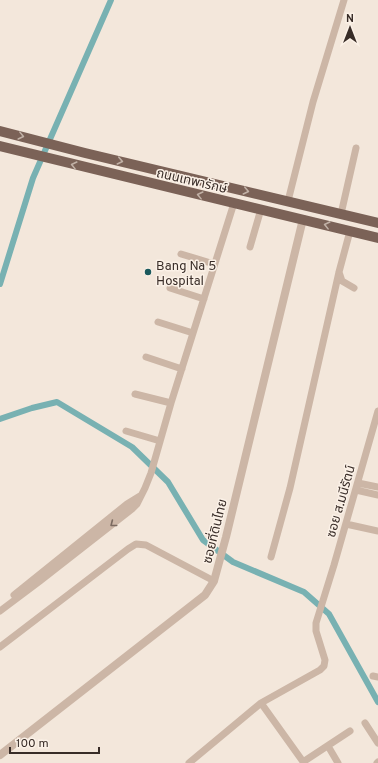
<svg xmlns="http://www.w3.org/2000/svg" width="378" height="763" viewBox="0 0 378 763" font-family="Overpass,'Noto Sans Thai',sans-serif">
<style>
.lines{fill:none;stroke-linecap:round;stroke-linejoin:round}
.canal{stroke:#78b1b2;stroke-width:6}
.minor{stroke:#ccb6a6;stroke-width:7}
.tertiary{stroke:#ccb6a6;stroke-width:8}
.primary{stroke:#7b6257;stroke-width:10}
.oneway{stroke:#c1b1a6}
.oneway2{stroke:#7b6a60}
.poi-dot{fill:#1a595c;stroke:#fbf1e7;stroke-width:1.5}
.labels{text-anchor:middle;stroke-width:3;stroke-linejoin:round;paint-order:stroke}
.street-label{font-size:13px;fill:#382c27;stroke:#fbf1e7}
.poi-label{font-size:13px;fill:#382c27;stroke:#fbf1e7;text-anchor:start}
</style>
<rect width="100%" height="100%" fill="#f3e7db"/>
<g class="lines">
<!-- canal -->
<path class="canal" d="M0 284 33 178 111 0
M0 419 32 408 57 402 132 447 168 482 203 540 233 562 304 592 329 614 378 702"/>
<!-- minor -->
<path class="minor" d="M288 201 313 102 344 0
M341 214 356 148
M250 247 261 209
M181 254 214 264
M339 272 342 281 354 288
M170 288 204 299
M158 322 193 333
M146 357 182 369
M135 394 171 403
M126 431 160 441
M358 483 378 487
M356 490 378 495
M346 524 378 531
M271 557 290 488 339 272 350 231
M14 595 127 504 140 496
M0 611 40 581 132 509 137 504 145 488 151 473 171 403 234 203
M0 647 128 549 136 544 146 545 214 581
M373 676 378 677
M261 703 304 763
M365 723 378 743
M328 746 338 763
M303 762 350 731
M189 763 261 703 320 670 324 666 325 660 316 631V623L334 565 378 411
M377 763 378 762"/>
<!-- tertiary -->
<path class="tertiary" d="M0 755 205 595 214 581 226 537 303 219"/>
<!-- primary -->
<path class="primary" d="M0 131 85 153 378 223
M0 146 378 238"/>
</g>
<!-- one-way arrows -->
<defs><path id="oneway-chevron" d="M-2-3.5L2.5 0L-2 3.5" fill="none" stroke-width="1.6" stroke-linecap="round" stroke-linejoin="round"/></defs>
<g class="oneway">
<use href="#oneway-chevron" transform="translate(21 136) rotate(14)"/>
<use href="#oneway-chevron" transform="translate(120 161) rotate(13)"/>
<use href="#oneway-chevron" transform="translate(74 165) rotate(-166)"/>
<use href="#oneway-chevron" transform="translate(246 191) rotate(13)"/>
<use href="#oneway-chevron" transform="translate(200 195) rotate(-166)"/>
<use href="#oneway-chevron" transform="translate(327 225) rotate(-166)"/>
</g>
<use class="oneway2" href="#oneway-chevron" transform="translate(113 524) rotate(142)"/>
<!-- markers -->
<circle class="poi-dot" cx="148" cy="272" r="4"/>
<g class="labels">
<!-- street labels -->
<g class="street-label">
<text transform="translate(192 180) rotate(13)" y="5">ถนนเทพารักษ์</text>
<text transform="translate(340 501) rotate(-74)" y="5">ซอย ส.มนีรัตน์</text>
<text transform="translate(214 531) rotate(-76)" y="5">ซอยที่ดินไทย</text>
</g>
<!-- poi labels -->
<g class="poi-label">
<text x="156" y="270">Bang Na 5<tspan x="156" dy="15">Hospital</tspan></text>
</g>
</g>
<!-- north arrow -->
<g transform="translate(350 28)" stroke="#fbf1e7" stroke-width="3" paint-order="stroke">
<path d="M0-3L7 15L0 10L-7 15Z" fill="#382c27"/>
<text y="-6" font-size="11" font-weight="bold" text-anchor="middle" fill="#382c27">N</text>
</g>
<!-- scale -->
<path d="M10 747v6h89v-6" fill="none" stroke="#382c27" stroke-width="2"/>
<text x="16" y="747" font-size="12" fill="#382c27" stroke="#fbf1e7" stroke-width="3" paint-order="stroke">100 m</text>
</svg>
